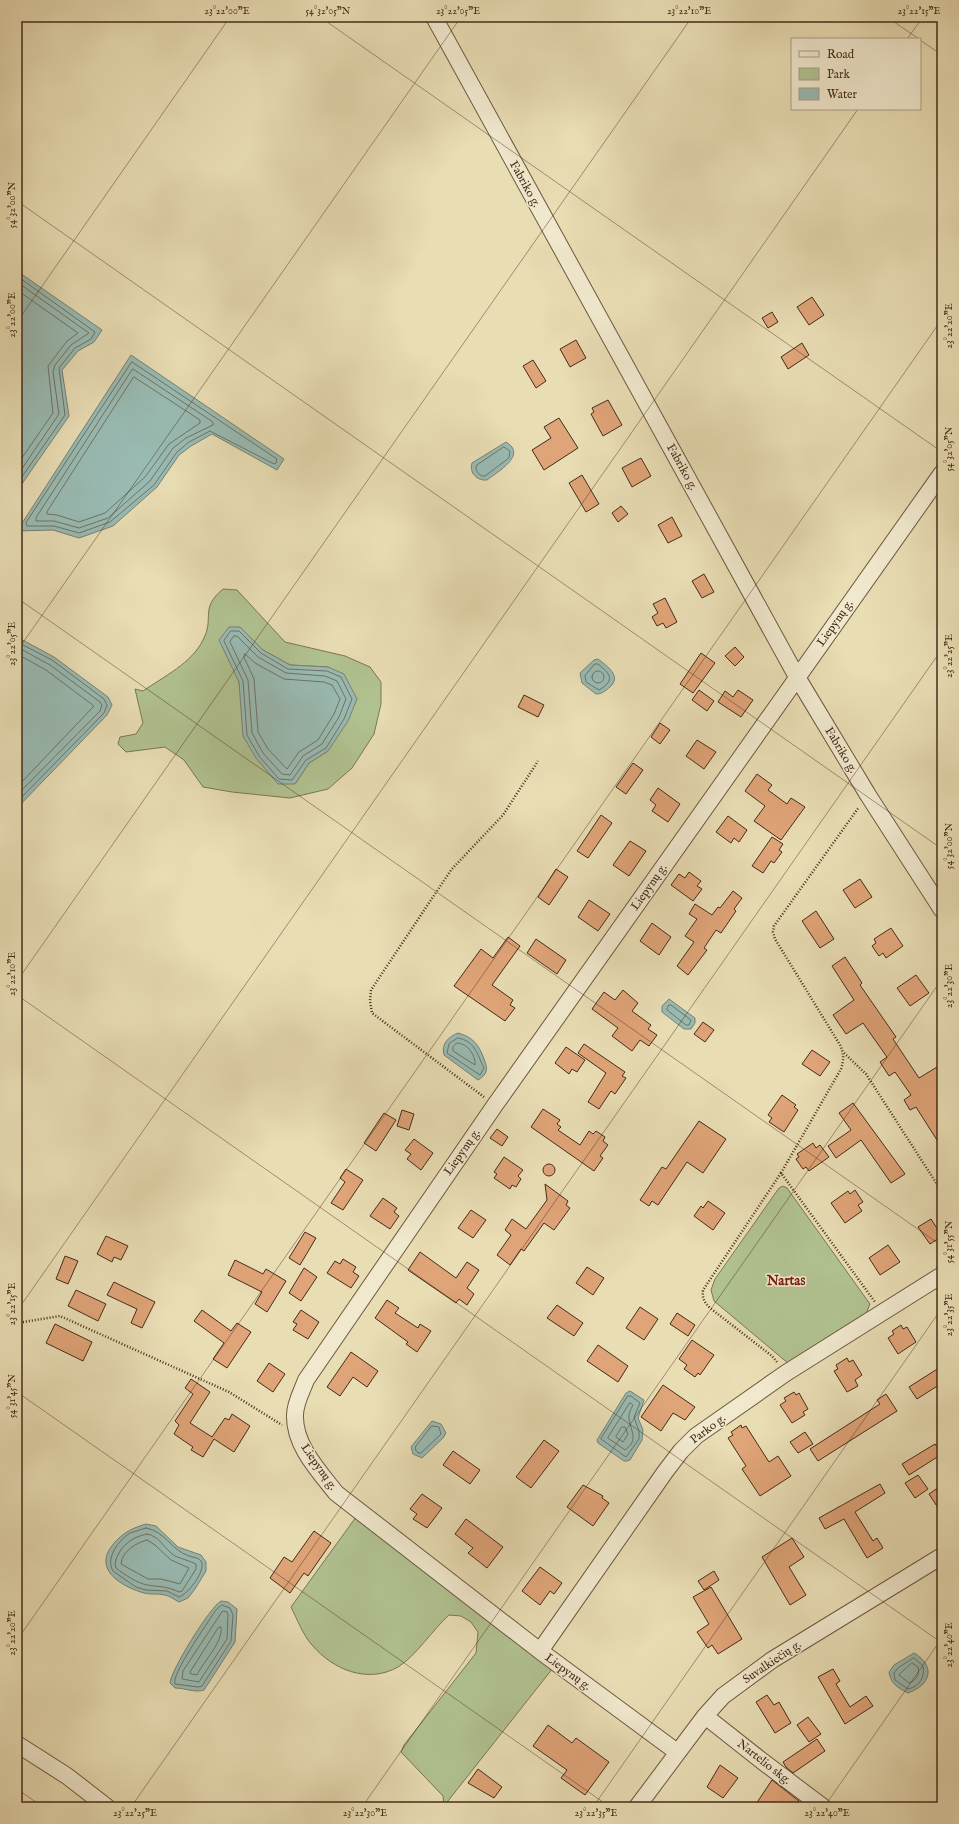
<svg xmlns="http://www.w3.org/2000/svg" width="959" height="1824" font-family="'IM FELL English',serif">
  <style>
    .green { fill: #b1c291; stroke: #7b7654; fill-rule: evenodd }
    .water { fill: #99bbb3; stroke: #778175 }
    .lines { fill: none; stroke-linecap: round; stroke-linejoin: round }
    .shore { stroke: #6f7366; stroke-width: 1 }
    .building { fill: #dfa478; stroke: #452b18 }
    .street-casing { stroke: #6e583f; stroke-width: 18 }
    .path { stroke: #452b18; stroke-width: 2.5; stroke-dasharray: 1 2; stroke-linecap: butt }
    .street { stroke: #f1e9ce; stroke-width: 16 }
    .ticks { fill: none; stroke: #452b18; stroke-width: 1; stroke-opacity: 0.45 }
    .labels { text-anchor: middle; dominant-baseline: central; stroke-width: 3; stroke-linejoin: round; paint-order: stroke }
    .street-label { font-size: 12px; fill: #452b18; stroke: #f1e9ce }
    .quarter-label { font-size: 14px; font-weight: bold; fill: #7a1f14; stroke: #f1e9ce }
    .neatline { fill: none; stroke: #452b18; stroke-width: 1.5 }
    .ticks-label { font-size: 10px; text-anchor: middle; fill: #452b18 }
  </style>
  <rect width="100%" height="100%" fill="#e9ddb4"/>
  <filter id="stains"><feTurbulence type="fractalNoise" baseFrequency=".005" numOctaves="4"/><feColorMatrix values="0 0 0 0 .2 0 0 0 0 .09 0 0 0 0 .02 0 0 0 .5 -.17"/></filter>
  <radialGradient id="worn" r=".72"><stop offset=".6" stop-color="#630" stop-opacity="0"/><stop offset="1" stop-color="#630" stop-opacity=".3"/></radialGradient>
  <path class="green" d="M223,589L237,590L285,642L345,656L370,667L381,682V704L374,734L352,768L328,789L290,798L232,792L203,787L184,760L165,747L126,752L118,744L120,737L136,734L143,723L135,689L143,691C163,677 192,663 203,640C215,618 199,609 223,589ZM240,627L263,650L290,665L328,667V751L309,763L295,784L242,700L239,682Z
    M783,1186L787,1188L870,1304L865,1316L789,1364L714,1301L711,1290L715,1279L779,1188Z
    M356,1517L553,1668L444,1806L443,1796L401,1752L404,1745L476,1653L478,1632L471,1622L461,1616L449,1615C433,1629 416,1656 398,1667C368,1684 333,1670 312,1645C303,1635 297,1619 291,1607Z"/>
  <path class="water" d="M17,271L102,330L94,342L78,351L62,370L69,416L17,491Z
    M131,355L284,459L277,470L212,434L191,446L179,455L157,487L113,526L79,538L53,530L17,531Z
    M506,442C528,455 497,472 487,480C477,481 469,473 472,463Z
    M229,627H240L263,650L290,665L328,667L344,674L357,699L348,721L328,751L309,763L295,784H278L256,758L243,736L239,682L219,640Z
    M17,637L54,657L108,697L112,705L107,715L17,808Z
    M598,659C607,666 622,676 610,687C605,691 602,694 596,694L582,683L580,673L594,660Z
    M669,999L695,1018V1023L691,1029H684L662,1012V1006Z
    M458,1033C473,1037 479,1045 484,1059C488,1069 488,1074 478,1080L444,1055C441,1044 448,1037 458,1033Z
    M630,1391L644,1400L638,1418L643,1430L642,1440L630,1460L627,1461H624L598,1443L597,1440L626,1393Z
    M432,1421L441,1424L446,1433L443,1438L422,1458L413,1454L411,1447Z
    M146,1524L156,1526L178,1547L201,1555L206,1562V1571L195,1589L188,1598L179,1602C175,1600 170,1596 165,1595C158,1593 151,1595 144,1593C126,1588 96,1573 109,1550C119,1535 129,1529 146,1524Z
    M221,1601L228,1602L237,1609L235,1642L204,1690C195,1693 185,1688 175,1688L170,1683C171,1670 210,1607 221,1601Z
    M914,1653C936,1666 931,1685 908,1693C898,1688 891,1684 889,1672L894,1665Z"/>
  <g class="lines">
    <path class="shore" d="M17,276L95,332L91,339L75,348L59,368L65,415L17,484
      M17,282L89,333L71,345L55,365L53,372L59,414L17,476
      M17,290L78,333L67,341L48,366L53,413L17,465
      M132,362L277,459L276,463L274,464L210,431L189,442L177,452L154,485L110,522L79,533L54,526H27L26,523Z
      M133,369L213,422V425L186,438L173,448L150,481L108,518L79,528L54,521H36V518Z
      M134,377L200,420V423L169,444L145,477L105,513L79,522L57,515L47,514V512Z
      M504,447L510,451L509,458L485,476C480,477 475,471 476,466Z
      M231,631H239L261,653L288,669L327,671L341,677L352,699L344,719L326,748L306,760L292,780L279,779L259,756L247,735L243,681L224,641Z
      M234,636H237L258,657L286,673L325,676L337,681L346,699L339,717L322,744L303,756L290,775L282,774L263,753L252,733L248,680L230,642Z
      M17,642L52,660L104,699L107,705L104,713L17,802
      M17,647L50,665L100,702L102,705L100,711L17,795
      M17,654L46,670L94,706L17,787
      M245,654L255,663L284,679L324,682L332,685L340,699L334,714L318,740L299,752L287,769L268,749L258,732L254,679L244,657Z
      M595,664H598C610,674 616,680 599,690L586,682L585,676Z
      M592 677a6 6 0 1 1 12 0a6 6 0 1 1-12 0Z
      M669,1005H671L691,1020L689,1025H686L667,1010Z
      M458,1038C475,1041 477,1054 484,1068L480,1075L447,1053L449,1044Z
      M457,1043C468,1043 476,1056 475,1065L453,1051V1047Z
      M628,1396H631L640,1403L634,1417L639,1431V1439L626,1457L601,1439Z
      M630,1403L633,1405C631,1409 628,1414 629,1419C631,1432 639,1440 625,1450L608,1438Z
      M432,1426L439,1427L441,1434L421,1453H418L415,1449L416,1446Z
      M622,1427H625L628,1434L623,1442L616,1437Z
      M146,1528C165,1531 171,1550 189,1556C194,1558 200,1557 202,1563C204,1573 188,1594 179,1597L167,1591L146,1590L136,1587L113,1571C105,1558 119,1540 130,1533C135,1531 141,1530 146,1528Z
      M147,1534C160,1536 164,1549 175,1556C182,1559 190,1561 196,1564V1569L182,1591L179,1592C167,1586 159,1587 147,1585C137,1583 125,1575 116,1568L115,1563C119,1547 131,1537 147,1534Z
      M147,1540L155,1545L171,1560L189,1568L180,1584L161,1579H148L121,1564C122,1551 136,1543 147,1540Z
      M222,1605L230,1608L233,1615L231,1641L202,1686L198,1687L175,1684C171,1674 208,1623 215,1611Z
      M223,1611L227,1612L228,1615L227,1639L199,1682L182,1679L183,1671Z
      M221,1627C224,1641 203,1662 197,1675L191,1674L190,1672L218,1628Z
      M914,1658L923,1666C925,1677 920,1686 908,1689L895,1680L894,1673L898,1668Z
      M912,1663L918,1667C920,1676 916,1680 909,1683L899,1675Z"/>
  </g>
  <path class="building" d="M812,297L824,315L809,325L797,307Z
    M772,312L778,322L768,328L762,318Z
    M576,340L586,358L570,367L560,349Z
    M802,343L809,355L788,369L781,357Z
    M533,360L546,381L536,388L523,366Z
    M608,400L622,425L603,436L591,414L594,412L592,408Z
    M559,418L578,448L544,470L532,450L551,438L544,427Z
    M641,458L651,476L632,487L622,468Z
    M582,475L599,504L586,512L569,483Z
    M621,506L628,514L618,522L612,513Z
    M672,517L682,536L668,543L658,525Z
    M704,574L714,592L702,598L692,581Z
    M665,598L677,622L666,628L663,623L657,626L652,617L658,613L653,604Z
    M735,647L744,657L735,666L725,656Z
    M701,653L715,663L693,693L680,684Z
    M699,690L714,701L707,711L692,700Z
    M738,690L753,700L741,717L718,702L725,691L733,697Z
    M524,695L544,705L538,717L518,707Z
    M660,723L670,730L660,744L651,737Z
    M697,740L716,752L704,769L686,756Z
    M633,763L643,770L626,794L616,787Z
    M757,774L772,785L768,790L787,804L791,798L805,807L781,840L754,821L765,806L745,791Z
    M658,788L680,804L668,822L652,811L656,805L650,800Z
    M601,815L612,823L588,858L577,851Z
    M728,816L747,830L739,842L734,838L731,843L716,832Z
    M772,837L783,844L779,850L782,852L774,863L771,861L763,873L752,866Z
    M630,841L646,851L629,876L613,865Z
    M556,869L568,877L549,905L538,897Z
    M689,872L701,881L697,886L702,889L693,901L671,885L679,874L685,878Z
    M860,879L872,897L855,908L843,890Z
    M733,891L742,898L734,909L736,911L721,933L716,930L704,948L707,950L688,975L677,966L694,942L685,936L697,919L689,914L695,904L712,915L718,907L720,908Z
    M589,900L610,914L598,931L578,917Z
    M816,911L834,939L820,948L802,921Z
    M652,923L671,937L659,955L640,941Z
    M891,928L903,946L886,958L883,953L879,956L872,946L876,943L874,939Z
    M508,937L520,946L492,985L513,1000L510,1005L515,1008L505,1021L454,986L481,949L493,958Z
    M536,939L566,960L557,974L527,953Z
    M845,957L862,983L860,985L896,1037L893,1039L919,1078L942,1064V1148L916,1107L910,1110L904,1100L911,1095L895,1072L889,1076L880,1062L887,1057L863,1023L846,1034L833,1015L854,1000L832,966Z
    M916,975L929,993L910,1006L897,988Z
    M623,990L638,1003L632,1011L651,1025L648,1029L657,1035L649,1046L640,1040L632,1051L612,1036L618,1028L592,1009L604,992L615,1000Z
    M703,1022L714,1030L705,1042L694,1034Z
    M584,1044L625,1072L622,1076L626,1078L615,1094L611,1091L599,1109L588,1102L606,1073L578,1053Z
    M566,1047L585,1060L577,1072L572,1069L569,1074L555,1063Z
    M812,1050L830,1062L820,1076L802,1064Z
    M782,1095L796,1105L794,1107L798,1110L784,1132L769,1122L772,1118L768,1115Z
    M853,1103L905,1174L891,1183L861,1140L836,1158L828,1146L851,1130L839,1113Z
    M543,1109L560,1120L557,1124L561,1127L558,1130L580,1145L589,1131L593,1134L596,1131L605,1137L603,1141L608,1145L600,1156L603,1158L594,1171L531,1127Z
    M402,1110L414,1114L409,1130L397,1126Z
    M384,1113L396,1120L376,1151L364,1143Z
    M699,1121L726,1139L703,1173L687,1162L658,1205L652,1201L649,1206L640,1200L662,1167L666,1169Z
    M497,1129L508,1137L502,1146L490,1138Z
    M414,1139L433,1153L421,1170L407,1159L411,1154L405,1150Z
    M813,1143L816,1148L820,1145L829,1157L809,1171L806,1167L803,1169L796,1159L799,1157L797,1154Z
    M504,1157L523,1170L518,1176L521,1179L516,1187L512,1185L510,1189L494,1178L497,1174L494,1172Z
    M543 1170a6 6 0 1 1 12 0a6 6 0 1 1-12 0Z
    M346,1169L363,1180L343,1210L331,1203L345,1182L340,1178Z
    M545,1184L568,1201L566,1205L570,1208L554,1230L544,1223L524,1251L521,1249L510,1265L497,1255L511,1235L505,1230L512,1219L526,1229L547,1200Z
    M855,1190L863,1202L858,1205L862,1211L845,1223L831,1203L848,1191L850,1194Z
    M383,1198L397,1208L394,1212L399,1216L390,1229L370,1216Z
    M708,1201L725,1213L713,1230L694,1216L701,1206L703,1208Z
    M471,1210L486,1220L473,1238L458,1228Z
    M931,1219L942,1236L930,1244L918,1227Z
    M305,1232L316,1238L300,1265L289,1258Z
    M106,1236L128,1246L121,1260L114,1257L112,1262L97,1254Z
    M888,1245L900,1262L880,1275L869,1258Z
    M420,1252L456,1278L467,1262L479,1270L467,1288L474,1294L467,1305L459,1299L456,1303L408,1270Z
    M65,1256L78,1261L68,1284L56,1279Z
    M343,1259L356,1267L353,1272L359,1276L351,1288L327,1273L335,1261L340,1264Z
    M235,1260L263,1274L266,1269L286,1281L267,1312L255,1304L262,1292L228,1275Z
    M587,1267L604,1278L593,1295L576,1283Z
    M304,1268L317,1277L301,1301L289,1293Z
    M114,1282L155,1302L142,1328L131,1323L137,1309L107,1295Z
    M76,1290L106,1304L98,1321L68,1306Z
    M387,1300L399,1308L395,1313L418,1328L420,1324L431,1331L417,1352L406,1344L408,1342L375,1318Z
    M557,1305L583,1323L574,1336L547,1318Z
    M640,1307L658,1319L644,1340L626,1328Z
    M202,1310L231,1331L237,1323L251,1332L227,1368L213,1359L224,1343L194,1321Z
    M301,1310L319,1322L308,1339L293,1330L297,1324L293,1322Z
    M677,1313L695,1325L688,1336L670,1324Z
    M55,1324L92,1342L83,1361L46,1343Z
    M901,1325L903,1329L907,1327L916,1342L898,1354L888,1338L894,1334L892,1331Z
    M692,1340L714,1355L700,1375L698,1373L695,1377L684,1369L687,1365L679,1359Z
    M598,1345L628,1366L618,1382L587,1361Z
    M351,1352L378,1371L367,1387L353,1377L340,1396L327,1387Z
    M847,1358L849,1362L853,1360L862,1375L855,1380L858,1386L847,1392L834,1371L838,1369L836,1365Z
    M269,1363L285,1374L273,1392L257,1381Z
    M942,1366V1383L917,1399L909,1387Z
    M191,1379L210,1392L190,1423L212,1437L225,1418L229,1420L232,1414L250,1426L234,1452L214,1439L203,1457L191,1450L193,1447L174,1434L179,1425L175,1421L193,1394L185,1388Z
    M663,1385L695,1407L685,1420L673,1413L661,1431L641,1417Z
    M794,1392L796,1395L799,1393L808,1409L803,1412L805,1415L792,1423L780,1405L786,1401L784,1398Z
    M886,1394L897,1411L818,1461L810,1449L880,1404L877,1400Z
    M741,1425L742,1428L746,1426L769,1462L778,1456L791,1476L760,1496L742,1469L746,1466L728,1438L733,1435L731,1432Z
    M805,1432L813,1444L798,1453L790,1442Z
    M544,1440L559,1451L531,1488L516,1477Z
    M935,1444L942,1454L909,1475L902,1464Z
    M453,1451L480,1470L470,1484L443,1465Z
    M918,1475L928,1489L915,1498L905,1483Z
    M880,1484L885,1493L855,1512L873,1541L877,1538L883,1548L867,1558L844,1519L825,1529L819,1518Z
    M583,1485L603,1496L602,1498L609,1503L593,1526L567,1507Z
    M942,1485V1514L929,1494Z
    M422,1494L442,1508L427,1528L413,1519L417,1514L410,1509Z
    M466,1519L503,1547L487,1568L468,1553L473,1548L455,1534Z
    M314,1531L331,1543L308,1576L304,1573L290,1593L270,1578L284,1557L292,1562Z
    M792,1538L804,1557L789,1567L806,1595L790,1605L762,1557Z
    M540,1567L562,1583L554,1594L550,1591L540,1605L522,1591Z
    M714,1571L719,1580L704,1590L698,1581Z
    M711,1587L742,1639L718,1654L712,1645L708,1648L697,1632L709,1624L693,1597Z
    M833,1669L840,1681L836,1684L850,1707L866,1696L873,1706L845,1724L818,1677Z
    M767,1695L774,1705L779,1702L791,1723L775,1733L756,1702Z
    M808,1717L821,1734L809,1742L797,1725Z
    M548,1725L572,1743L576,1738L609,1762L585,1795L561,1778L567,1770L533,1746Z
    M817,1739L825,1751L793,1773L786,1767L783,1762Z
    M720,1765L738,1778L723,1798L707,1787Z
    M478,1769L502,1787L494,1798L468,1783Z
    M772,1780L799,1801L795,1807H754Z"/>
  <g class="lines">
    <defs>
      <path id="street" d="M434,17L797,677L868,795L942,910
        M540,1651L665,1472L681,1451L696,1436L786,1373L942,1275
        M705,1716L762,1761L823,1807
        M17,1744L67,1776L107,1807
        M677,1752L540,1651L336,1493C318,1470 294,1445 295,1415C295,1403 302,1391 306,1380L495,1105L942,473
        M637,1807L705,1716L723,1696L772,1660L942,1556"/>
    </defs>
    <use href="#street" class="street-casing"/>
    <path class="path" d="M844,1053L866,1074L942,1192
      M484,1097L372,1013L370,1001L371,990L451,870L503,815L538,761
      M781,1173L841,1069C844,1060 844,1053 840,1045L775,939L773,932L774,926L859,807
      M17,1323L60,1316L229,1392L282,1425
      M777,1362L772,1356L710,1308C704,1302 702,1298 703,1290L781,1173L875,1302"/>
    <use href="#street" class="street"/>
  </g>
  <path class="ticks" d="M320,17L942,452M887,17L919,39M907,39L923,17M920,40L942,55M17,201L942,849M17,322L230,17M17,598L942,1246M17,651L461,17M17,981L692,17M17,995L942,1643M17,1311L858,109M17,1392L610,1807M17,1640L942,319M17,1789L43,1807M131,1807L942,649M362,1807L942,979M593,1807L942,1308M824,1807L942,1638"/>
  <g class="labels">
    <g class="street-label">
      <text transform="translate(525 184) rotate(61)">Fabriko g.</text>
      <text transform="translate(682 467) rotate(61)">Fabriko g.</text>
      <text transform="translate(835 623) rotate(-55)">Liepynų g.</text>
      <text transform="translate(841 750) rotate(59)">Fabriko g.</text>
      <text transform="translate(649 887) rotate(-55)">Liepynų g.</text>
      <text transform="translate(462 1152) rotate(-55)">Liepynų g.</text>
      <text transform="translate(708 1429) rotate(-37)">Parko g.</text>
      <text transform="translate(319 1467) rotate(55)">Liepynų g.</text>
      <text transform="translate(772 1662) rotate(-34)">Suvalkiečių g.</text>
      <text transform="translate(568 1672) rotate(36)">Liepynų g.</text>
      <text transform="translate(764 1762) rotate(38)">Nartelio skg.</text>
    </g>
    <g class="quarter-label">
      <text x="786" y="1281">Nartas</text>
    </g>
  </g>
  <rect width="959" height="1824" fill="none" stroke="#e9ddb4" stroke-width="44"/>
  <rect x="791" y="38" width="130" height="72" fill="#f1e9ce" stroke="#ac9d85"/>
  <rect x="799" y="51" width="20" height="6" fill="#f1e9ce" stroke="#ac9d85"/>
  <text x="827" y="58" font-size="12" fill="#452b18">Road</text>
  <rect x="799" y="68" width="20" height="12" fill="#b1c291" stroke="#ac9d85"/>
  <text x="827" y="78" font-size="12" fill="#452b18">Park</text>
  <rect x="799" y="88" width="20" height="12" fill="#99bbb3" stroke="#ac9d85"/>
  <text x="827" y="98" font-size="12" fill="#452b18">Water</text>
  <rect x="22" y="22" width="915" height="1780" class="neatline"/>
  <g class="ticks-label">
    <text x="227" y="14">23°22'00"E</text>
    <text x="328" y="14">54°32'05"N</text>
    <text x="458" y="14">23°22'05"E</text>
    <text x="689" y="14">23°22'10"E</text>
    <text x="919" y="14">23°22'15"E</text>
    <text transform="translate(11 205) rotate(-90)" y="4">54°32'00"N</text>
    <text transform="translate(11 315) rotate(-90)" y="4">23°22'00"E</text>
    <text transform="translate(948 326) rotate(-90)" y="4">23°22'20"E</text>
    <text transform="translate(948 449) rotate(-90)" y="4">54°32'05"N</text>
    <text transform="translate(11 644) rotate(-90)" y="4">23°22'05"E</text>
    <text transform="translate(948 656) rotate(-90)" y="4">23°22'25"E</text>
    <text transform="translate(948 846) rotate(-90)" y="4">54°32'00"N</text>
    <text transform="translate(11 974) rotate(-90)" y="4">23°22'10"E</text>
    <text transform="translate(948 986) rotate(-90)" y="4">23°22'30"E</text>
    <text transform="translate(948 1242) rotate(-90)" y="4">54°31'55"N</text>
    <text transform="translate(11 1304) rotate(-90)" y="4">23°22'15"E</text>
    <text transform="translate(948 1315) rotate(-90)" y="4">23°22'35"E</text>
    <text transform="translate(11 1396) rotate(-90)" y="4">54°31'45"N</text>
    <text transform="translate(11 1633) rotate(-90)" y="4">23°22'20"E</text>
    <text transform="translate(948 1645) rotate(-90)" y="4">23°22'40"E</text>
    <text x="135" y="1816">23°22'25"E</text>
    <text x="365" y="1816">23°22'30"E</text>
    <text x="596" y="1816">23°22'35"E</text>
    <text x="827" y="1816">23°22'40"E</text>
  </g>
  <rect width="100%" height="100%" filter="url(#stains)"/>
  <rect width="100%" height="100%" fill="url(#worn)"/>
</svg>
